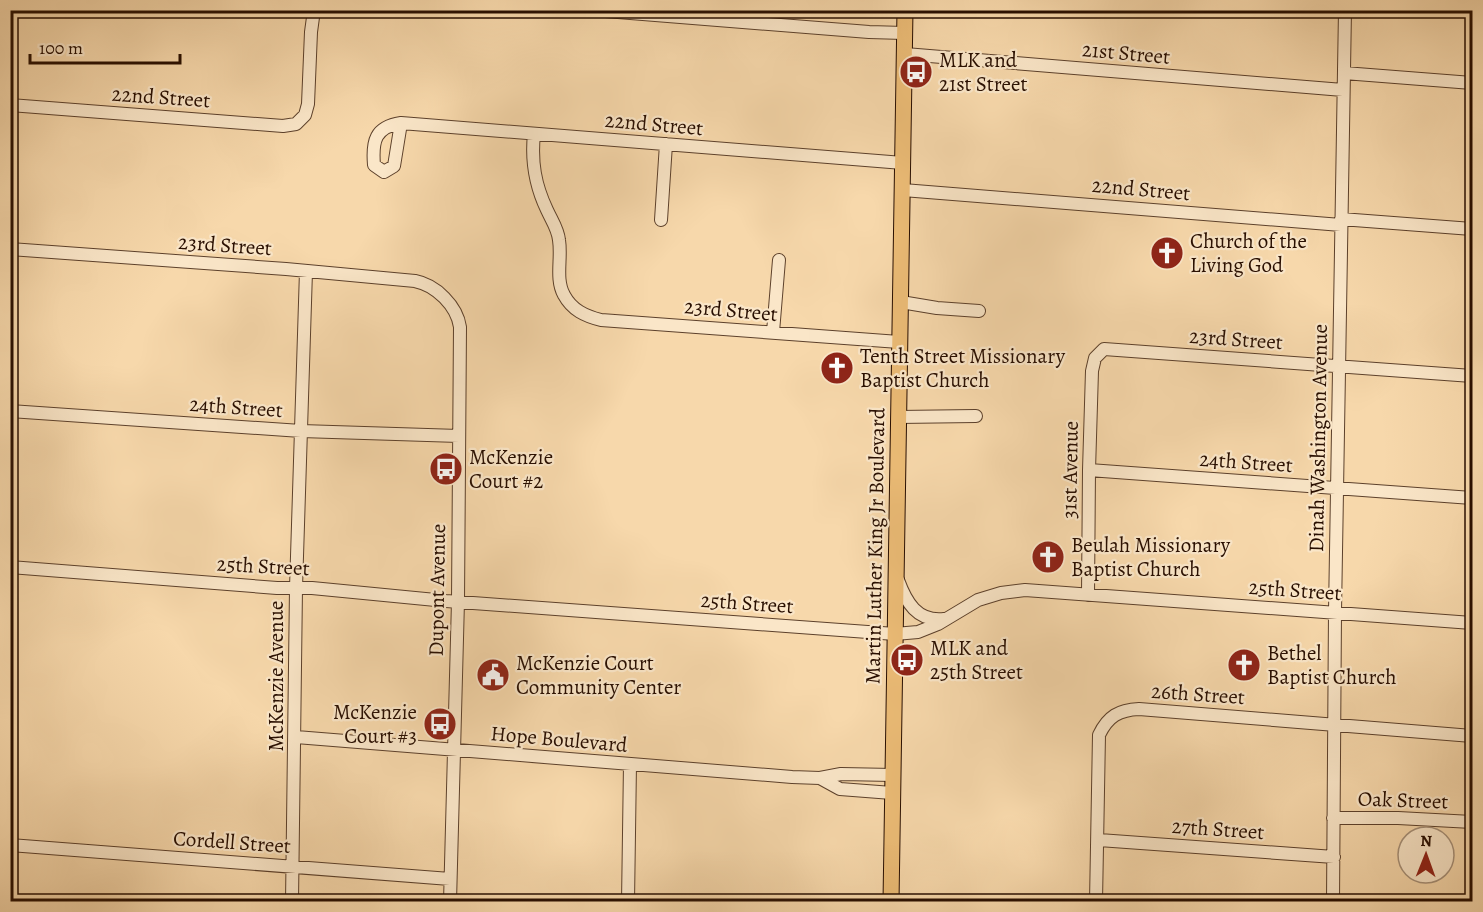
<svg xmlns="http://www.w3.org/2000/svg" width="1483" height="912" font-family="Alegreya,serif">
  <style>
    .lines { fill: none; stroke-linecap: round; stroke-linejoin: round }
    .minor-casing { stroke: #5c402b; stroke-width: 14 }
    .major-casing { stroke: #280e00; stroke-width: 17 }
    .minor { stroke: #fae6c8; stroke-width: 12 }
    .major { stroke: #ecbc76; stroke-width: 15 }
    .labels { text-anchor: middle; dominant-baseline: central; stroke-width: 4.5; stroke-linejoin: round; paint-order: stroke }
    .street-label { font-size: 21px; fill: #280e00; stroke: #fae6c8 }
    .poi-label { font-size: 21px; fill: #280e00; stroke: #fae6c8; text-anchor: start }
  </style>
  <rect width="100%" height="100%" fill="#f7d8ab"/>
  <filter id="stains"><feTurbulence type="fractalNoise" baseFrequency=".00333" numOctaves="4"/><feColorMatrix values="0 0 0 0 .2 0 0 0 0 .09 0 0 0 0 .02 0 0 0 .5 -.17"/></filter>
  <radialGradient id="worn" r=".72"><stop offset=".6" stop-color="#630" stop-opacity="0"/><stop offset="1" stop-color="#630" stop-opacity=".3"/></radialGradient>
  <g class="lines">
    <defs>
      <path id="minor" d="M593,10L869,32L904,33
        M905,54L1343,90
        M1344,73L1472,83
        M10,105L283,126L296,124L305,115L308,104L311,32L314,10
        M401,123L903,163
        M401,123L394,166L384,172L374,165C372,141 375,127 401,123Z
        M534,134C531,162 535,185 547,210C552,221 558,229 559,240C562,258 555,279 564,295C572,310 585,316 601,320L899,342
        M903,190L1341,225
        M1341,219L1472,229
        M661,220L666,144
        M10,249L286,269L415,281C436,285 457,306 460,327L458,601L450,902
        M901,302L937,308L979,311
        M773,332L779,260
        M10,411L301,431L459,436
        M898,417L976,416
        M1089,470L1472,498
        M10,567L277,588H312L446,601L895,634L918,632L938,624L978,600L1001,593L1025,590L1472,623
        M898,580C906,602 917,622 944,619
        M1088,595L1089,470L1092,371L1095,358L1104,349L1472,376
        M296,737L792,777L820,778L841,774L893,775
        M820,778L840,789L892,793
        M1333,818H1398L1472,822
        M1099,840L1334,857
        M10,845L450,879
        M292,902L296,588L306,271
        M628,902L630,764
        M1096,902L1099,735C1108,716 1119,710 1139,709L1472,736
        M1333,902L1335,612L1345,10"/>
      <path id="major" d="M891,902L905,10"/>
    </defs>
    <use href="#minor" class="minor-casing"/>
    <use href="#major" class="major-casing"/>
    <use href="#minor" class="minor"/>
    <use href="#major" class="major"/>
  </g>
  <defs>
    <symbol id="bus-disc" viewBox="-11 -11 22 22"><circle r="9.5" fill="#8f2418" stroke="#fae6c8"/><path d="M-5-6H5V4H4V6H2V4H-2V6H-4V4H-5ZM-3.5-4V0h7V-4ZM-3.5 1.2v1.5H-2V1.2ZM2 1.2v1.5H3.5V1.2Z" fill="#fff"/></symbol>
    <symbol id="church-disc" viewBox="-11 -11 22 22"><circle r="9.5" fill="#8f2418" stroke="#fae6c8"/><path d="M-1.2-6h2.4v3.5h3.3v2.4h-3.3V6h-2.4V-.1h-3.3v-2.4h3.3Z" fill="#fff"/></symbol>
    <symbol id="civic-disc" viewBox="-11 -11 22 22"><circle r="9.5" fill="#8f2418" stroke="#fae6c8"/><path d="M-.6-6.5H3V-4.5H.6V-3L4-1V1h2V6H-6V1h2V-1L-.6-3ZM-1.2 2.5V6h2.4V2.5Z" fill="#fff"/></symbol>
  </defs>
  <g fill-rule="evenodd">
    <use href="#bus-disc" x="897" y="53" width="38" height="38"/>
    <use href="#church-disc" x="1148" y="234" width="38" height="38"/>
    <use href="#church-disc" x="818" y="349" width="38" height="38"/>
    <use href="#bus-disc" x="427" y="450" width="38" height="38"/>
    <use href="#church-disc" x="1029" y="538" width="38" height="38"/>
    <use href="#bus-disc" x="888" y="641" width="38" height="38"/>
    <use href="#church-disc" x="1225" y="646" width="38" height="38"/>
    <use href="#civic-disc" x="474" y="656" width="38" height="38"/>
    <use href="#bus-disc" x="421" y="705" width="38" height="38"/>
  </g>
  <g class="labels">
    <g class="street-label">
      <text transform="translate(1126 53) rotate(5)">21st Street</text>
      <text transform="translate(161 97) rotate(4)">22nd Street</text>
      <text transform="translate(654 124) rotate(5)">22nd Street</text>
      <text transform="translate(1141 189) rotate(5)">22nd Street</text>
      <text transform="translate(225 245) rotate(4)">23rd Street</text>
      <text transform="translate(731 310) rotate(5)">23rd Street</text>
      <text transform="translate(1236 339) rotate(4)">23rd Street</text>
      <text transform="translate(236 407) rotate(4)">24th Street</text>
      <text transform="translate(1318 438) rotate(-89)">Dinah Washington Avenue</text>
      <text transform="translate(1246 462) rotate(4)">24th Street</text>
      <text transform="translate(1070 470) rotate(-89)">31st Avenue</text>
      <text transform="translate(875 546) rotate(-89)">Martin Luther King Jr Boulevard</text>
      <text transform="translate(263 566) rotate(3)">25th Street</text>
      <text transform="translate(437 590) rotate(-89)">Dupont Avenue</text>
      <text transform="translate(1295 590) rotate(4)">25th Street</text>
      <text transform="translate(747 603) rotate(4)">25th Street</text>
      <text transform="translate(276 676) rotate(-90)">McKenzie Avenue</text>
      <text transform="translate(1198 694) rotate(4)">26th Street</text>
      <text transform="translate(559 739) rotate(5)">Hope Boulevard</text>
      <text transform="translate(1403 800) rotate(2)">Oak Street</text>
      <text transform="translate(1218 829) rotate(4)">27th Street</text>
      <text transform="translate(232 842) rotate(4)">Cordell Street</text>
    </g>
    <g class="poi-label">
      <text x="939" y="60">MLK and<tspan x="939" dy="24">21st Street</tspan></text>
      <text x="1190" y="241">Church of the<tspan x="1190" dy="24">Living God</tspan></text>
      <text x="860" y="356">Tenth Street Missionary<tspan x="860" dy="24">Baptist Church</tspan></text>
      <text x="469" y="457">McKenzie<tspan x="469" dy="24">Court #2</tspan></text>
      <text x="1071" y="545">Beulah Missionary<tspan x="1071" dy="24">Baptist Church</tspan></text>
      <text x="930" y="648">MLK and<tspan x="930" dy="24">25th Street</tspan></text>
      <text x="1267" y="653">Bethel<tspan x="1267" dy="24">Baptist Church</tspan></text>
      <text x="516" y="663">McKenzie Court<tspan x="516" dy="24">Community Center</tspan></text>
      <text x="417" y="712" text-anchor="end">McKenzie<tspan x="417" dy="24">Court #3</tspan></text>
    </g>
  </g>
  <rect width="1483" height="912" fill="none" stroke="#f7d8ab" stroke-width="36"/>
  <rect x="12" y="12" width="1459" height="888" fill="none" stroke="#280e00" stroke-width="3"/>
  <rect x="18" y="18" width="1447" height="876" fill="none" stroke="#280e00" stroke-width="1.5"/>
  <g transform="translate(1426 855) rotate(1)"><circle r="28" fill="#fae6c8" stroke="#a69078" stroke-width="1.5"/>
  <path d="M0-4.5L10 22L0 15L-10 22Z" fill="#8f2418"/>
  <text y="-9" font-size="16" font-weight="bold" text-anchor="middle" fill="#280e00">N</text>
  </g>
  <path d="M30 54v9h150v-9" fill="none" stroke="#280e00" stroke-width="3"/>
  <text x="39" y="54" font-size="18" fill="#280e00" stroke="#fae6c8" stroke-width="4.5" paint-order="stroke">100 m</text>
  <rect width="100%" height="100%" filter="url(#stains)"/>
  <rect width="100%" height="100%" fill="url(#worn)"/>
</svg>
